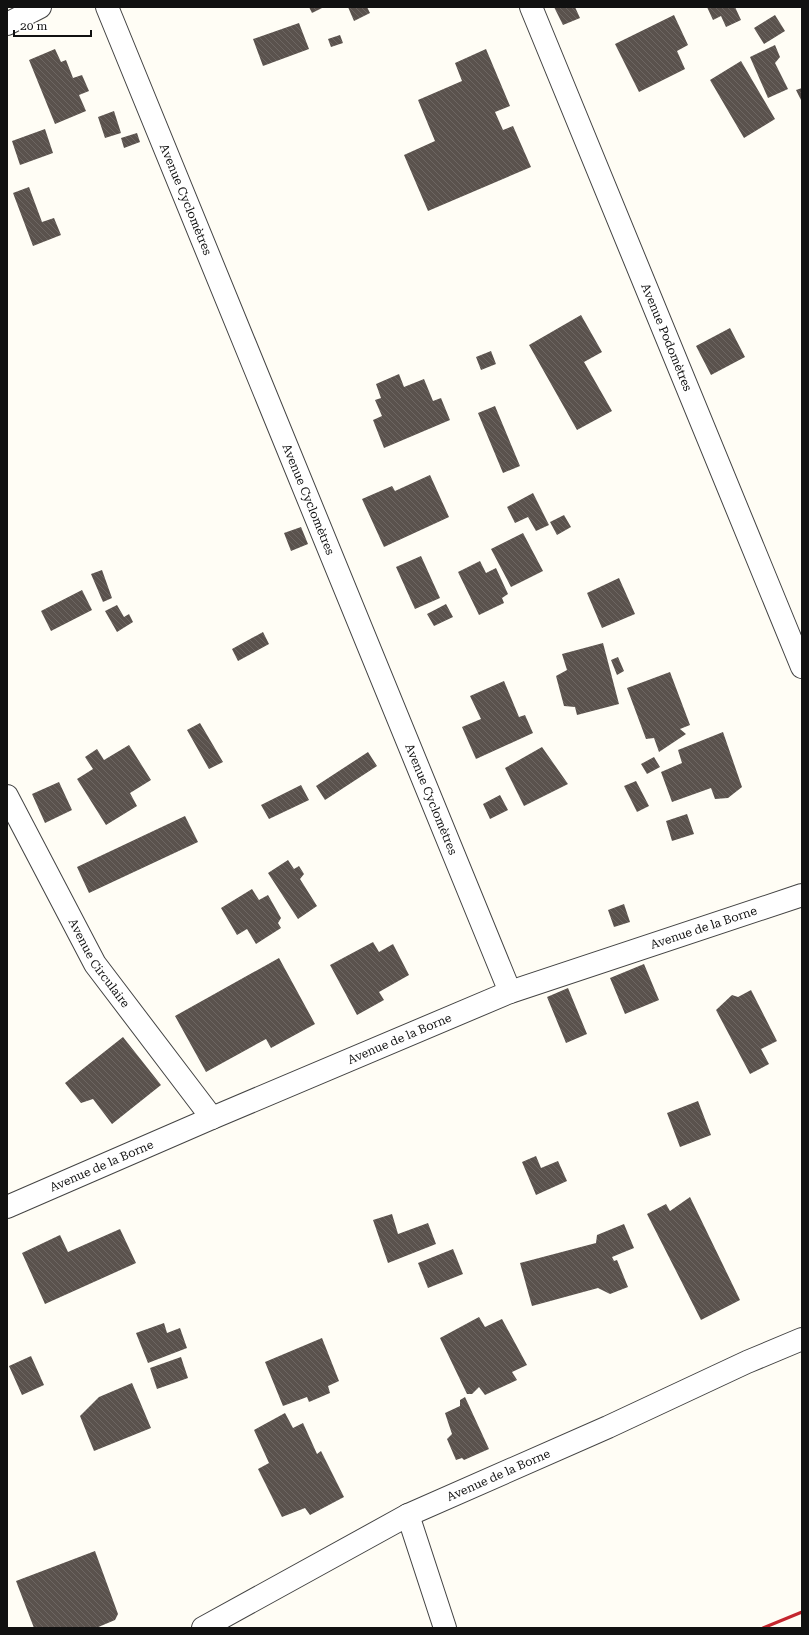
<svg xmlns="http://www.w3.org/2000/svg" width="809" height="1635" font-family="'Roboto Serif',serif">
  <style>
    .building { fill: url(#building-back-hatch) }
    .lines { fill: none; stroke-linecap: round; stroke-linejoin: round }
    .minor-casing { stroke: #444; stroke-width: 24 }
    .minor { stroke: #fff; stroke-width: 22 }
    .rail { stroke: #c4262e; stroke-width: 3 }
    .labels { text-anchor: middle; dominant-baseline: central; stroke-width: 4; stroke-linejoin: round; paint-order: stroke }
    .street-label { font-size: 12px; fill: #111; stroke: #fff }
  </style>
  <defs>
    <pattern id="building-back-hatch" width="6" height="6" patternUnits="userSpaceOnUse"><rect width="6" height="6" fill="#5a524d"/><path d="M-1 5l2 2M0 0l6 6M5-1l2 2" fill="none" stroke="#6d6662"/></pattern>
  </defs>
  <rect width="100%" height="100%" fill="#fffdf5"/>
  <path class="building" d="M309,7H322V8L312,13Z
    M348,7H367L370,13L354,21Z
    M554,7H575L580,18L563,25Z
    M707,7H735L741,20L726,27L721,16L713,20Z
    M674,15L688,45L677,51L685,69L639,92L615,44Z
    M775,15L785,31L764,44L754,28Z
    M299,23L309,49L263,66L253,39Z
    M340,35L343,43L331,47L328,39Z
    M775,45L780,57L775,63L788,89L768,98L750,57Z
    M55,49L61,62L66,60L73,78L82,75L89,91L79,95L86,111L55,124L29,60Z
    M486,49L510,106L495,112L503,130L513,126L531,167L428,211L404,155L435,141L418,100L462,81L455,63Z
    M741,61L775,119L744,138L710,80Z
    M802,88V102L796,90Z
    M114,111L121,133L105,138L98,117Z
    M45,129L53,153L20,165L12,141Z
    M137,133L140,142L124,148L121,138Z
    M29,187L42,222L54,218L61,235L33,246L13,193Z
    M581,315L602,352L584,362L612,411L577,430L529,345Z
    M730,328L745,357L711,375L696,346Z
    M491,351L496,364L481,370L476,357Z
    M399,374L404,387L424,379L433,401L441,398L450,420L384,448L373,420L382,416L375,400L381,398L376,384Z
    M495,406L520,466L503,473L478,413Z
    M430,475L449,517L384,547L362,499L392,486L395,491Z
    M533,493L549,525L536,531L528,517L515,523L507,507Z
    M564,515L571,527L557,535L550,522Z
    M301,527L308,544L291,551L284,533Z
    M523,533L543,571L511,587L491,549Z
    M421,556L440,598L415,609L396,567Z
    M480,561L486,573L496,568L508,594L502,598L504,603L479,615L458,572Z
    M102,570L112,598L103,602L91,574Z
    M619,578L635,614L602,628L587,593Z
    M82,590L92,610L51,631L41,611Z
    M446,604L453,617L434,626L427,614Z
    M117,605L124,617L129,614L133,622L117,632L105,611Z
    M263,632L269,644L238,661L232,649Z
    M603,643L619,704L577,715L575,707L564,706L556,676L567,670L562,654Z
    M618,657L624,671L617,675L611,660Z
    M670,672L690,725L680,729L686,734L659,752L654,738L646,739L627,688Z
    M504,681L519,717L525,715L533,733L476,759L462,727L481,719L470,696Z
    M200,723L223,762L209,769L187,730Z
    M723,732L742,787L728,798L715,799L711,788L672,802L661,772L682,763L678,750Z
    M129,745L151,780L130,793L137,806L106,825L77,779L93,769L85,757L97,749L104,760Z
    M542,747L568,784L524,806L505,768Z
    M368,752L377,766L325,800L316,786Z
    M654,757L660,767L647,774L641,764Z
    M636,781L649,806L637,812L624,786Z
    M59,782L72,810L45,823L32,794Z
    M301,785L309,800L269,819L261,805Z
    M500,795L508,810L490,819L483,804Z
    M687,814L694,834L672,841L666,821Z
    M185,816L198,842L89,893L77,867Z
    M288,860L294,869L299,866L304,874L300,879L317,906L298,919L268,873Z
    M252,889L259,900L268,895L281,918L278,923L281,928L256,944L247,929L237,935L221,908Z
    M624,904L630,922L614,927L608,910Z
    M373,942L379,952L393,944L409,975L379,992L384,1000L357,1015L330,965Z
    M279,958L315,1024L271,1048L266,1039L206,1072L175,1016Z
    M644,964L659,1000L625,1014L610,978Z
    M568,988L587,1034L566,1043L547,997Z
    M751,990L777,1041L761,1049L769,1064L750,1074L716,1010L732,995L738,997Z
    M123,1037L161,1085L112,1124L93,1099L81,1103L65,1083Z
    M698,1101L711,1135L680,1147L667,1113Z
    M536,1156L541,1168L558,1161L567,1181L536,1195L522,1162Z
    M690,1197L740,1300L701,1320L647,1214L666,1204L670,1211Z
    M392,1214L398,1234L428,1223L436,1244L388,1263L373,1220Z
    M624,1224L634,1248L612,1257L614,1261L617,1260L628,1287L610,1294L598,1288L532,1306L520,1263L596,1243L597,1235Z
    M120,1229L136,1263L45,1304L22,1253L60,1235L68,1252Z
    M453,1249L463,1274L428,1288L418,1263Z
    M479,1317L485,1327L502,1319L527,1365L512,1372L517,1380L485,1395L479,1387L472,1394H467L440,1338Z
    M164,1323L167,1333L180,1328L187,1348L148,1363L136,1333Z
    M322,1338L339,1381L328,1386L330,1393L309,1402L307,1397L283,1406L265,1362Z
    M31,1356L44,1385L22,1395L9,1366Z
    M181,1357L188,1378L157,1389L150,1368Z
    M132,1383L151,1428L94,1451L80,1416L99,1397Z
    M465,1397L489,1449L464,1460L462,1458L456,1460L447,1439L452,1434L445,1413L460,1406V1400Z
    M285,1413L293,1428L303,1423L317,1454L321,1451L344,1497L310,1515L305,1508L282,1517L258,1469L269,1463L254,1430Z
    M95,1551L118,1614L115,1620L96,1628H34L16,1581Z"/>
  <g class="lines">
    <defs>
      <g id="minor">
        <path id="s1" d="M107,7L510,992"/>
        <path id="s2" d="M531,7L802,667"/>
        <path d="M7,24L40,7"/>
        <path id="s3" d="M7,796L95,964L212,1118"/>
        <path id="s4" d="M7,1207L212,1118L510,992L802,895"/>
        <path d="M408,1515L445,1628"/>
        <path id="s5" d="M203,1628L408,1515L608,1427L747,1362L802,1339"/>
      </g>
    </defs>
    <use href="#minor" class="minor-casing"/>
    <use href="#minor" class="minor"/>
    <path class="rail" d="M763,1628L802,1612"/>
  </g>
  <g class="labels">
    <g class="street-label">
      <text stroke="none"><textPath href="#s1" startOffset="208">Avenue Cyclomètres</textPath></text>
      <text stroke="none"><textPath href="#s2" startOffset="357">Avenue Podomètres</textPath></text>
      <text stroke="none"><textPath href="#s1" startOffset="532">Avenue Cyclomètres</textPath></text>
      <text stroke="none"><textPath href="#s1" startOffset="856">Avenue Cyclomètres</textPath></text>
      <text stroke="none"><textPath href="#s4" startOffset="751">Avenue de la Borne</textPath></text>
      <text stroke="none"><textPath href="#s3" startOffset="191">Avenue Circulaire</textPath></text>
      <text stroke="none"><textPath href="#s4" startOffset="427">Avenue de la Borne</textPath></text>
      <text stroke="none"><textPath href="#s4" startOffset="103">Avenue de la Borne</textPath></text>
      <text stroke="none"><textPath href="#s5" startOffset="333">Avenue de la Borne</textPath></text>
    </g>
  </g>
  <rect width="809" height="1635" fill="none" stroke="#111111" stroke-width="16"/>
  <path d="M14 30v6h77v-6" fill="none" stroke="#111111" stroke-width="2"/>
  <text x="20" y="30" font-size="12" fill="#111111" stroke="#ffffff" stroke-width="3" paint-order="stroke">20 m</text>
</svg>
